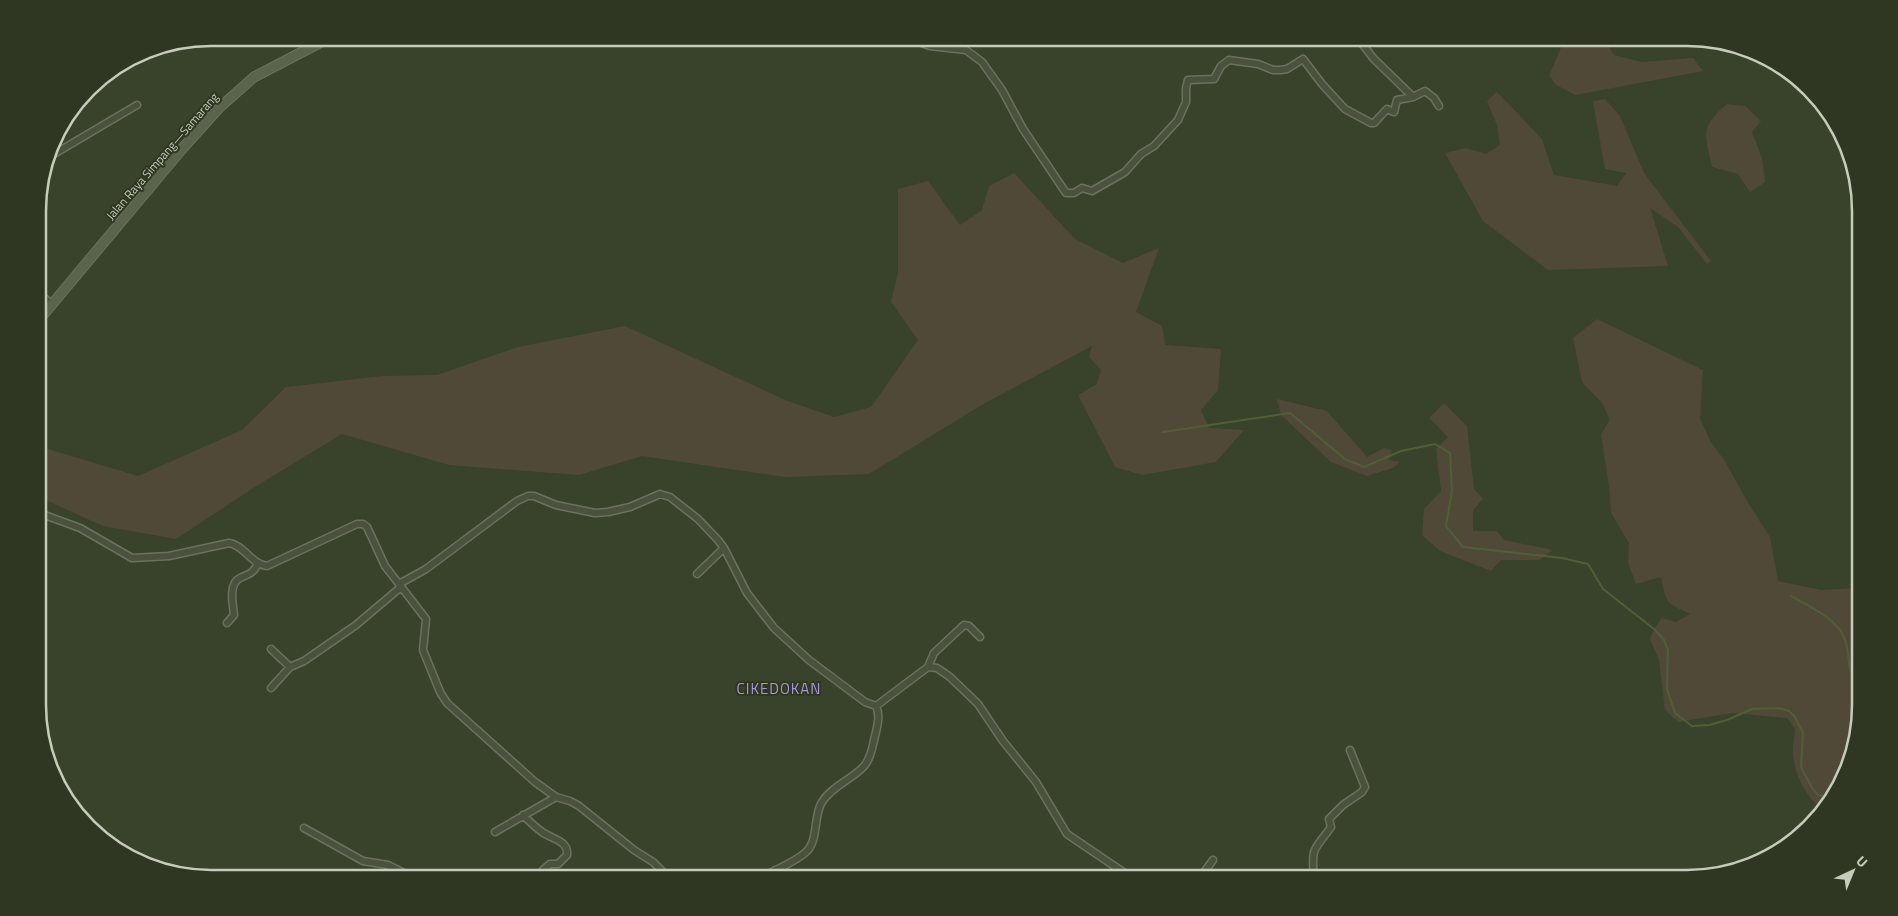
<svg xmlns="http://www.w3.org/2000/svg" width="1898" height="916" font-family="'Titillium Web',sans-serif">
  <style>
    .green { fill: #514938 }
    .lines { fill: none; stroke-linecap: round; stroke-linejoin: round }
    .stream { stroke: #505f38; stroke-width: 2 }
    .minor-casing { stroke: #6a725f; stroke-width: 9 }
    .secondary-casing { stroke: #6a725f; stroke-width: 11 }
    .minor { stroke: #4a523e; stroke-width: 6 }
    .secondary { stroke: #5a644c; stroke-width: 9 }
    .labels { text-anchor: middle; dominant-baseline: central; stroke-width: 4; stroke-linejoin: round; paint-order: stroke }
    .street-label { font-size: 12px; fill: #c5ccbb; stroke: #2f3722 }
    .quarter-label { font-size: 15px; letter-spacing: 1px; fill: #a696db; stroke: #2f3722 }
    .rim { fill: none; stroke: #c5ccbb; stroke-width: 2.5 }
  </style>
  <rect width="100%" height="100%" fill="#39422a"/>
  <path class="green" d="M1565,38H1603L1614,55L1642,62L1693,58L1703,71L1576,95L1556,85L1549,76Z
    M1497,92L1542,139L1554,175L1617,186L1626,173L1605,169L1593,101L1605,99L1620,116L1644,173L1711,261L1707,264L1678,227L1650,208L1668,266L1548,270L1483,221L1445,153L1466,148L1486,154L1500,145L1497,125L1487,101Z
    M1727,104L1745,106L1761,121L1752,132L1762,158L1765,182L1750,192L1738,174L1712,167C1705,134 1699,128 1727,104Z
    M1014,173L1075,239L1123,263L1159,248L1136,312L1162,326L1165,345L1221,349L1218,390L1201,410L1209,428L1244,430L1216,462L1142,475L1115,467L1078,395L1097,384L1101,370L1089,357L1092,346L985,403L869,474L785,477L642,456L579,475L449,465L342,434L258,485L176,539L103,526L39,497L38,446L138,476L242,430L286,387L383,376L437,375L518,347L625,326L785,400L834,417L871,407L918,340L891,302L898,273V189L928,181L960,225L982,210L989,186Z
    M1597,319L1703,370L1700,418L1710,441L1725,461L1748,503L1770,537L1778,581L1821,590L1858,588L1860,607V705L1847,772L1825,811C1806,799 1792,771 1793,749C1793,742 1795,736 1795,729L1787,718L1732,713L1678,722L1665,710L1659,660L1650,639L1654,629L1662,618L1676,622L1690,614C1665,602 1667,605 1661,577L1636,584L1628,563L1629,543L1611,513L1609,485L1601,434L1610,420L1602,403L1582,382L1573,338Z
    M1277,399L1327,411L1367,457L1384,448L1392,450L1389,460L1400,462L1393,468L1367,476L1331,462L1281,415Z
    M1444,403L1467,426L1474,489L1483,499L1473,510V531H1497L1504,540L1553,550L1539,560H1501L1491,571L1440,551L1422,535L1424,509L1441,491L1436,449L1448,437L1429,418Z"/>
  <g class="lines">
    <path class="stream" d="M1163,432L1290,413L1345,459L1364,467L1401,451L1435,444L1450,453L1452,491L1446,526L1463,547L1562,558L1588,564L1603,589L1654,629L1664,640L1668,650L1667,689L1675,713L1692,726L1709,725L1727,720L1752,709L1779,708L1789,711L1795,717L1803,733L1801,767L1812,788L1818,795L1832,798
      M1791,596C1809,606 1839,620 1845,640C1852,661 1844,667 1860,687"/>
    <defs>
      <path id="minor" d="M907,38L930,46L966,50L982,62L1002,90L1023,129L1066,193H1074L1082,188L1092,191L1125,172L1141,154L1154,146L1178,120L1186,102V88L1188,80L1214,79L1221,66L1229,60L1258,64L1273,70H1281L1287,69L1303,59L1322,84L1345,109L1371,123H1374L1387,109L1394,112L1397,100L1413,97
        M1358,38L1373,58L1413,97L1425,91L1434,98L1439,106
        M1362,44L1370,38
        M49,157L137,105
        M38,292L51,304
        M39,513L80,528L132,558L169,556L229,543C244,545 251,564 267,566L357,524H363L367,527L385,566L399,584L426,569L517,501L528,496H534L556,505L595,513L608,512L630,507L660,494L670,497L698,519L718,540L724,548L747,593L774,628L809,660L865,702L876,706L928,667L937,668L950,677L978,704L1003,741L1036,782L1067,834L1132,878
        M697,574L724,548
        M399,584L426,619L423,650L440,692L447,703L535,782L556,797L570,801L579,806L634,850L653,862L669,878
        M227,623L234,615C233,605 228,584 240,578C249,574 254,573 258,563
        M271,649L290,667L304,661L356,625L401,587
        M928,667L934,653L964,625L969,626L980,637
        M271,688L290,667
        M523,815C529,821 535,827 542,832C552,839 569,841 567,855L558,864H550L543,870L546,878
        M304,828L363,861L388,865L414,878
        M495,832L556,797
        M775,870L780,878
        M760,878C774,870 794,863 806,852C819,840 813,816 822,802C832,786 856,777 865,765C872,756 873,743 876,732C878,723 880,715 876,706
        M1200,878L1213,860
        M1314,878C1311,846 1314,851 1331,827L1329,819L1343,805L1362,792L1365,787L1350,750"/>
      <path id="secondary" d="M38,321L182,149L219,108L254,77L329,38"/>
    </defs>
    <use href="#minor" class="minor-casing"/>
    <use href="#secondary" class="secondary-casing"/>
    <use href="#minor" class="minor"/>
    <use href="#secondary" class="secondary"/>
  </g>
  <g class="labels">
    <g class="street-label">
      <text transform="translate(162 156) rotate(-49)">Jalan Raya Simpang—Samarang</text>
    </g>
    <g class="quarter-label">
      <text x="779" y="688">CIKEDOKAN</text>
    </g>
  </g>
  <path d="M0 0H1898V916H0ZM211 46H1687A165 165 0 0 1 1852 211V705A165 165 0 0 1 1687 870H211A165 165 0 0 1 46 705V211A165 165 0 0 1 211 46Z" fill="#2f3722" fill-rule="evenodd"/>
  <path class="rim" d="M211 46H1687A165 165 0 0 1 1852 211V705A165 165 0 0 1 1687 870H211A165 165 0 0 1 46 705V211A165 165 0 0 1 211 46Z"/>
  <g transform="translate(1853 871) rotate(44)" stroke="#2f3722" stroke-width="4" paint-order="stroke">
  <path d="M0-4L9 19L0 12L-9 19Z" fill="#c5ccbb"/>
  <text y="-8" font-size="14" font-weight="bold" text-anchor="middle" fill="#c5ccbb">U</text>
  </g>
</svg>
